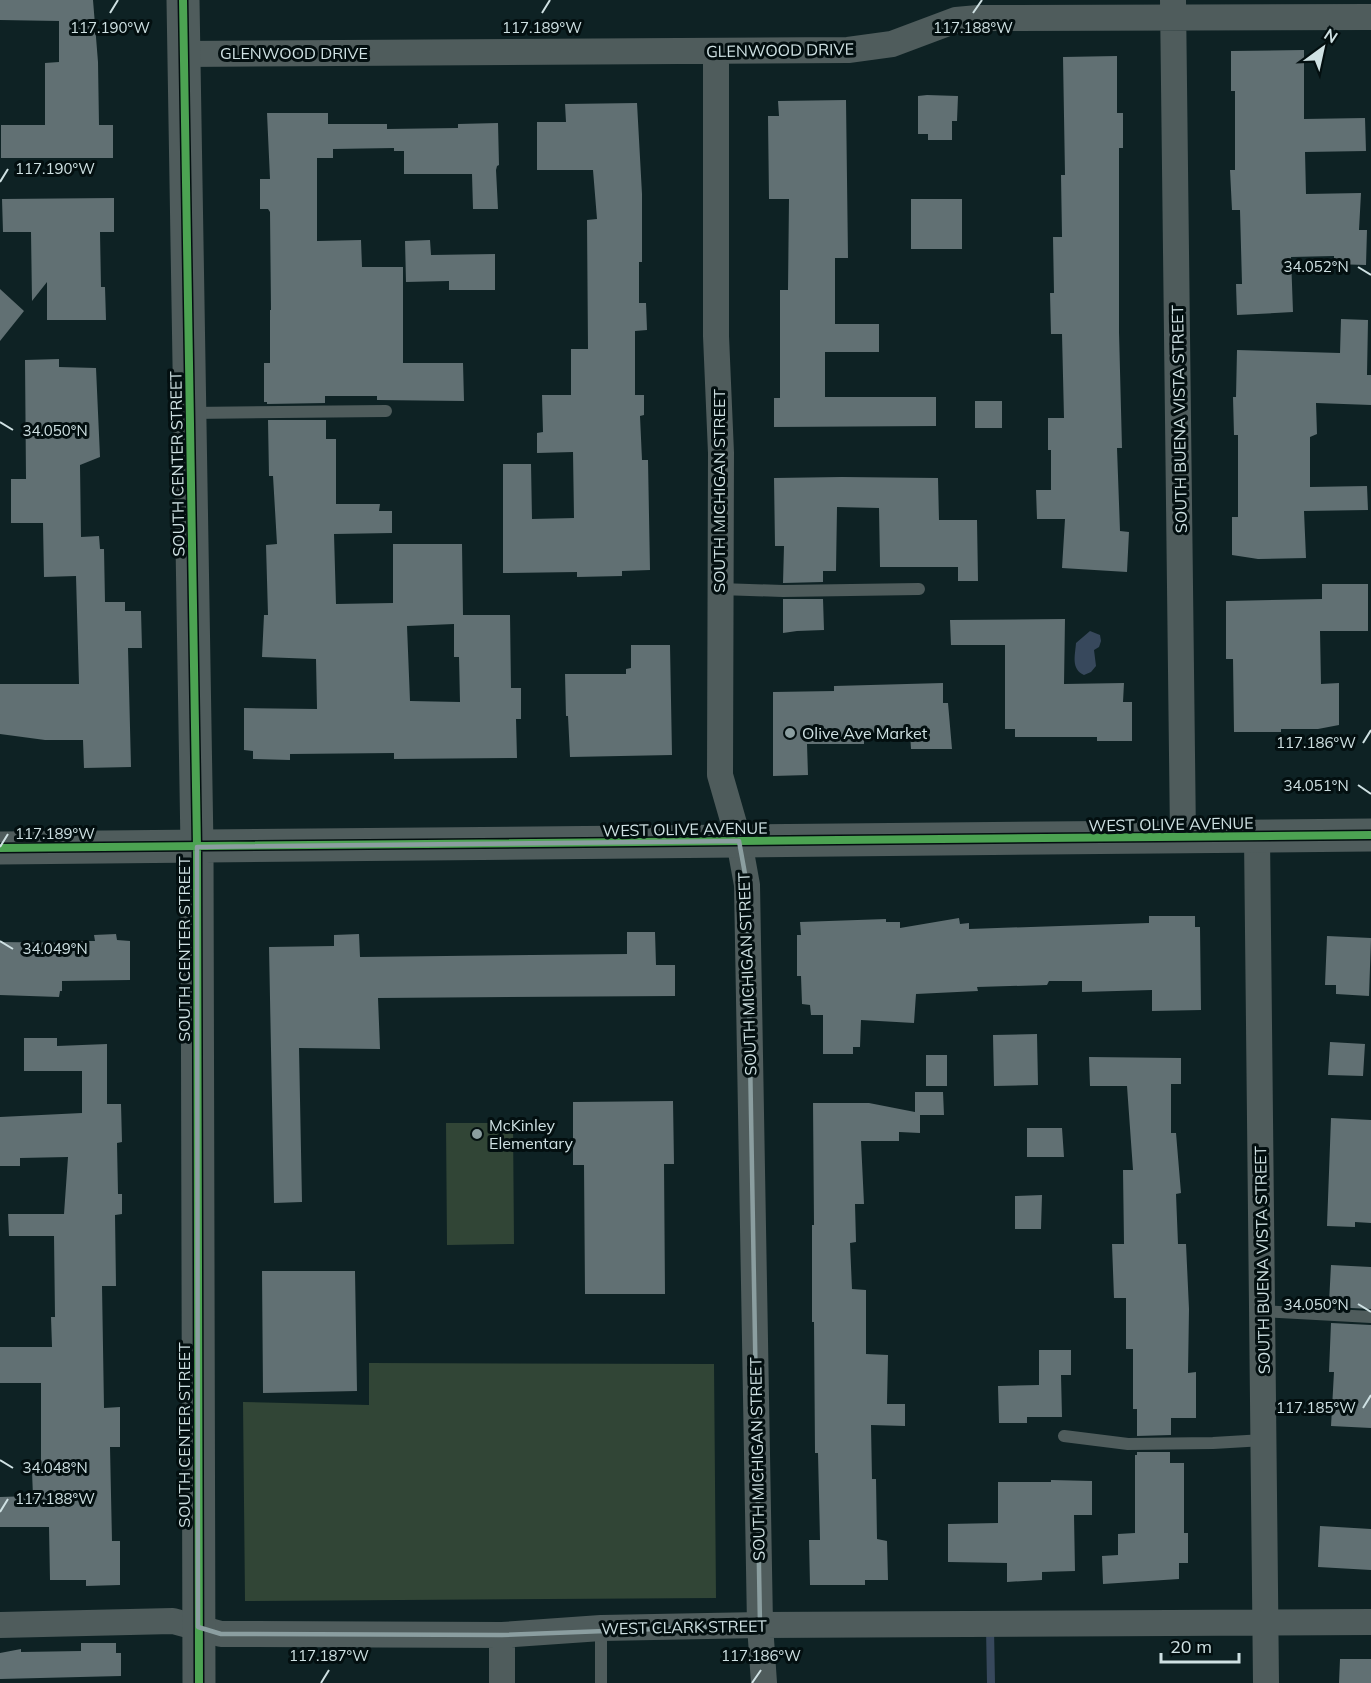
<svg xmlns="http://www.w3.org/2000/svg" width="1371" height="1683" font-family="Mulish,sans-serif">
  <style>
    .green { fill: #314536 }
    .water { fill: #37485c }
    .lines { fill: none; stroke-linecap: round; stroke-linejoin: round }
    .stream { stroke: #37485c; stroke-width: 8 }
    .building { fill: #617073; fill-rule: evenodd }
    .lane { stroke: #4f5c5c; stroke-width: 12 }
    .street { stroke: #4f5c5c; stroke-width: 26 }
    .secondary { stroke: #4f5c5c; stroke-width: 33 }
    .cycleway-casing { stroke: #030f10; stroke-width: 11 }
    .cycleway { stroke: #4ca352; stroke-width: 8 }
    .marked { fill: none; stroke: #8b9ea0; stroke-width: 4.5; stroke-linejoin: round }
    .ticks { fill: none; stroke: #cfe1e3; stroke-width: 2 }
    .poi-dot { fill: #8b9ea0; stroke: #030f10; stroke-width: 2 }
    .labels { text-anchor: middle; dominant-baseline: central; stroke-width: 6; stroke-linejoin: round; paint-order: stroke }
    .street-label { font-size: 16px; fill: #cfe1e3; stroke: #030f10 }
    .poi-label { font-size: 16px; fill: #cfe1e3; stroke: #030f10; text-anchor: start }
    .ticks-label { font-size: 15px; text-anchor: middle; fill: #cfe1e3; stroke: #030f10; stroke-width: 6; stroke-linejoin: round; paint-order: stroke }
  </style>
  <rect width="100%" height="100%" fill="#0e2224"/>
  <path class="green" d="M446,1123H513L514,1244L447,1245Z
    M369,1363L714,1364L716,1598L245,1601L243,1402L369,1405Z"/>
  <path class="water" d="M1090,631L1100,635L1101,641L1099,647L1094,650L1096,666L1091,672L1084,675C1071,669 1075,656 1076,643Z"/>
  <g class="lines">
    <path class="stream" d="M990,1628L991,1683"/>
  </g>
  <path class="building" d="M0,0H93L98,62L99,125H113V158H1V125H45V63L59,62V21L0,20Z
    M1304,50V119L1365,118L1366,151L1305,152L1306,194L1361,193L1359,230H1367L1366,265L1334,264V256L1291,257L1293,312L1237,315L1236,284H1242L1240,210H1232L1230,170H1235V91H1231V51Z
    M1117,56V113H1123V148H1119V332L1122,448H1117L1120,531L1129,532L1127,572L1062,568L1065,519H1037L1036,490H1051V450H1048V418H1064L1062,334H1051L1050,293H1054L1053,237H1062L1061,175H1065L1063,57Z
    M927,95L958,96L957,121H952V140H928V134H918V96Z
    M846,100L848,258H835V324H879V352H825V397H936V426L774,427V398H780V290H788L789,199H769L768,116H779L778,101Z
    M637,103L642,194V262H639V303H646L647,330L635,331V395H644V415L640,416L642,460H648L650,570L622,571V576L577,577V572L503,573V464H531L532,519L574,518L573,452L537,453V433L543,432L542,395H571V349H588L587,220L597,219L593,170H537V122H566L565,104Z
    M267,113H328V124H387V129L458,128V124L498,123L499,165L497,166L496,170L498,209H473L472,174H404V151H394V148L333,149V158H317V241L361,240L362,267H403V363H463L464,401L377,400V396H325V403L267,404V402H264V363H270V310H271L270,212L268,209H260V179H270Z
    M114,198V232H100L101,287H105L106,320H47V282L32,301L31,232H3L2,199Z
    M911,199H962V249H911Z
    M430,240L431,255L495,254V290H449V281L406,282L405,241Z
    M0,289L24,311L0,341Z
    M1341,319L1368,320L1367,375H1371V405L1316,403L1317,434L1310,437V487L1367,486L1368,510L1304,511L1306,558L1258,559L1232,555V517H1238V435H1234L1233,397H1236L1237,350L1340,353Z
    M59,359V367L96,368L100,457L80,465L81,537L99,536L100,549H104L105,602H125V611H141L142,648H128L131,767L84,768L83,740H45L0,734V684H79L76,576L44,577L43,523H11V479H26L25,360Z
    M975,401H1002V428H975Z
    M268,420H326V439H336V504H380L379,511H392V533L334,534L336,604L393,603V544H462L463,615H510L511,688H521V719H516L517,758L394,759V753L290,754V760L253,759V751L244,750V708L317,709L316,659L262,657L264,615H268L266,545L277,544L273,476H269ZM454,624V657H459L460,702L410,701L407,626Z
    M842,477L938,478L939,520H977L978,581H958V567H880L879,508L837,507L836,571H823V582L783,583L784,546H775L774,478Z
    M1322,584H1368V631H1320L1321,684L1339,683V725L1318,729H1281V732H1234L1233,659H1226V601L1322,599Z
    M783,599H823L824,630L797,631L783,633Z
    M1065,619L1064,684L1124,683L1123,702H1132V741H1097V737H1015V729H1005V645H951L950,620Z
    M631,645H670L672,755L570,757L568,716H566L565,674H626V669L631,668Z
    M943,683V703H948L952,749H911L910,733H864V744H807L808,775L773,776V692L834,691V686Z
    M1149,916H1195V927H1200L1201,1010L1152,1011V990L1082,992V981H1049L1047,985L977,987L978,991L916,994L914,1023L861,1020L860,1047H853V1054H823V1015H811L810,1005L802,1004L801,976H797V935H801L800,922L886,919V922H900V928L959,918L960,924L969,923V929L1149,923Z
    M627,932H655L656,965H675V996L378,998L380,1049L299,1048L302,1202L274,1203L269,947L334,946V935L359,934L360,957L627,954Z
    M116,934L117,940L130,941V980L62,981V991H60L59,997L0,995V942L78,943V941H95L94,935Z
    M1327,936L1371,938L1369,996L1336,994V985H1325Z
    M1037,1034L1038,1085L994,1086L993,1035Z
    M24,1038H57V1046L107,1044V1104H121L122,1142L117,1143L118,1194H122V1214L115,1215L116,1286H102L104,1408L120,1407V1447H110L112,1541H120V1585L86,1586V1580H50L49,1527H0V1497L33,1496L32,1472L41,1471V1383H0V1347H52L51,1317H55L54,1236H9L8,1214H64L68,1157L20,1158V1166H0V1117L82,1113V1071H24Z
    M1330,1042L1365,1044L1363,1076L1328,1075Z
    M926,1055H947V1086H926Z
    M1089,1057L1181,1058V1084H1171V1133H1176L1181,1193L1176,1194L1178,1244H1186L1189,1309L1188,1373L1196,1372V1418H1171V1435L1137,1436V1409H1133V1349H1126V1298H1114L1112,1244H1124L1123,1170H1133L1127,1086H1090Z
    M915,1092H943L944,1115H920V1133L899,1132V1141H861L864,1204H855L856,1242L850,1243L852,1289L866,1290V1354L888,1355L887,1404H905V1426L871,1425L872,1479H876L877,1539L887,1541L888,1580H865V1585H810L809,1540H820L818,1453H815L814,1322H812V1225H814L813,1103H869L915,1112Z
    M673,1101L674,1164H664L665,1294H585L584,1165H573V1102Z
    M1331,1118L1371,1120V1223L1355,1222V1227L1327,1226Z
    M1027,1128H1062L1064,1157H1027Z
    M1042,1195L1041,1229H1015V1196Z
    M1331,1265L1371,1267V1309L1332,1307V1303H1329Z
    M262,1271H355L357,1391L263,1393Z
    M1331,1323L1371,1325V1428L1331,1426L1334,1372H1329Z
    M1039,1350H1071V1375H1061L1062,1417H1027V1423H999L998,1386L1039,1385Z
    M1137,1452H1170V1463H1184V1533H1188V1563H1179V1579L1103,1584L1102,1556L1118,1555V1534L1135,1533V1455H1137Z
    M1051,1480L1092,1481V1515H1074L1075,1571L1042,1572V1580L1007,1582V1563L948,1562V1524L998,1523V1482H1051Z
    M1320,1526L1371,1529V1570L1318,1567Z
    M81,1643H116V1653H121V1676L0,1679V1653L21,1649V1652L81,1651Z
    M1340,1659H1371V1683H1339Z"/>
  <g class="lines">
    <path class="lane" d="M191,413L386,411
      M720,589L783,591L919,589
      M1262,1311L1371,1317
      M1064,1436L1128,1444L1213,1443L1264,1440
      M601,1628V1683"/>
    <path class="street" d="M1173,0L1183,838
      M716,51V336L721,453L720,775L739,841L747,885L760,1625L764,1683
      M184,54L848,50L892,44L956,20L978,18L1371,17
      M1257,837L1266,1683
      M0,1625L173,1621L221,1634L502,1635L601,1628L760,1625L1371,1622
      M502,1635V1683"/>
    <path class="secondary" d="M183,0L197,847L199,1683
      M0,848L1371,835"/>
    <defs>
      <path id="cycleway" d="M183,0L197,847L199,1683
        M0,848L1371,835"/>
    </defs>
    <use href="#cycleway" class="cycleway-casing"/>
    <use href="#cycleway" class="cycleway"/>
  </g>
  <path class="marked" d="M739,841L747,885L760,1625L502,1635L221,1634L198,1627L197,847Z"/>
  <path class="ticks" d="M110,13L118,0M542,13L550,0M973,13L982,0M0,182L8,169M1358,267L1371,275M0,422L13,430M1363,743L1371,730M1358,785L1371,794M0,847L8,834M0,941L13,949M1358,1304L1371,1312M1363,1408L1371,1395M0,1460L13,1468M0,1512L8,1499M321,1683L329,1670M752,1683L761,1670"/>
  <g class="poi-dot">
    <circle cx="790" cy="733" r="6"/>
    <circle cx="477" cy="1134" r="6"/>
  </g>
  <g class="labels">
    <g class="street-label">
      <text transform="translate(780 50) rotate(-1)">GLENWOOD DRIVE</text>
      <text x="294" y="53">GLENWOOD DRIVE</text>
      <text transform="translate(1179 419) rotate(-91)">SOUTH BUENA VISTA STREET</text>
      <text transform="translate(177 464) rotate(-91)">SOUTH CENTER STREET</text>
      <text transform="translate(719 491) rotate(-90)">SOUTH MICHIGAN STREET</text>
      <text transform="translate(1171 824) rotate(-1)">WEST OLIVE AVENUE</text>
      <text transform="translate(685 829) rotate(-1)">WEST OLIVE AVENUE</text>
      <text transform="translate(184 949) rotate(-90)">SOUTH CENTER STREET</text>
      <text transform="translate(747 974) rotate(-92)">SOUTH MICHIGAN STREET</text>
      <text transform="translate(1262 1260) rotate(-91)">SOUTH BUENA VISTA STREET</text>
      <text transform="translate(184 1435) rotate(-90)">SOUTH CENTER STREET</text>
      <text transform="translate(757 1459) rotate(-91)">SOUTH MICHIGAN STREET</text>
      <text transform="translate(684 1627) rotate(-1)">WEST CLARK STREET</text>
    </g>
    <g class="poi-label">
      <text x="802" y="733">Olive Ave Market</text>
      <text x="489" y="1125">McKinley<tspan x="489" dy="18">Elementary</tspan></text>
    </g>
  </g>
  <g class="ticks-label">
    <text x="542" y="33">117.189°W</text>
    <text x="973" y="33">117.188°W</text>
    <text x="110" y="33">117.190°W</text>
    <text x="55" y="174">117.190°W</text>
    <text x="1316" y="272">34.052°N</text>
    <text x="55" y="436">34.050°N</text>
    <text x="1316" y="748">117.186°W</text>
    <text x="1316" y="791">34.051°N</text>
    <text x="55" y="839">117.189°W</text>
    <text x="55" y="954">34.049°N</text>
    <text x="1316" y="1310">34.050°N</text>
    <text x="1316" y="1413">117.185°W</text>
    <text x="55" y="1473">34.048°N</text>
    <text x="55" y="1504">117.188°W</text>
    <text x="329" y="1661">117.187°W</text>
    <text x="761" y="1661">117.186°W</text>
  </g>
  <g transform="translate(1323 48) rotate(33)" stroke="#030f10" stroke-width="4.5" paint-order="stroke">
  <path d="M0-4.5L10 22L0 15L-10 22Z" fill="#cfe1e3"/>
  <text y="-9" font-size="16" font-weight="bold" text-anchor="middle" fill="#cfe1e3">N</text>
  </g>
  <path d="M1161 1653v9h78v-9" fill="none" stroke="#cfe1e3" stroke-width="3"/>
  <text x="1170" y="1653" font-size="18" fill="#cfe1e3" stroke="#030f10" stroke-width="4.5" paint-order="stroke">20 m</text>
</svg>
